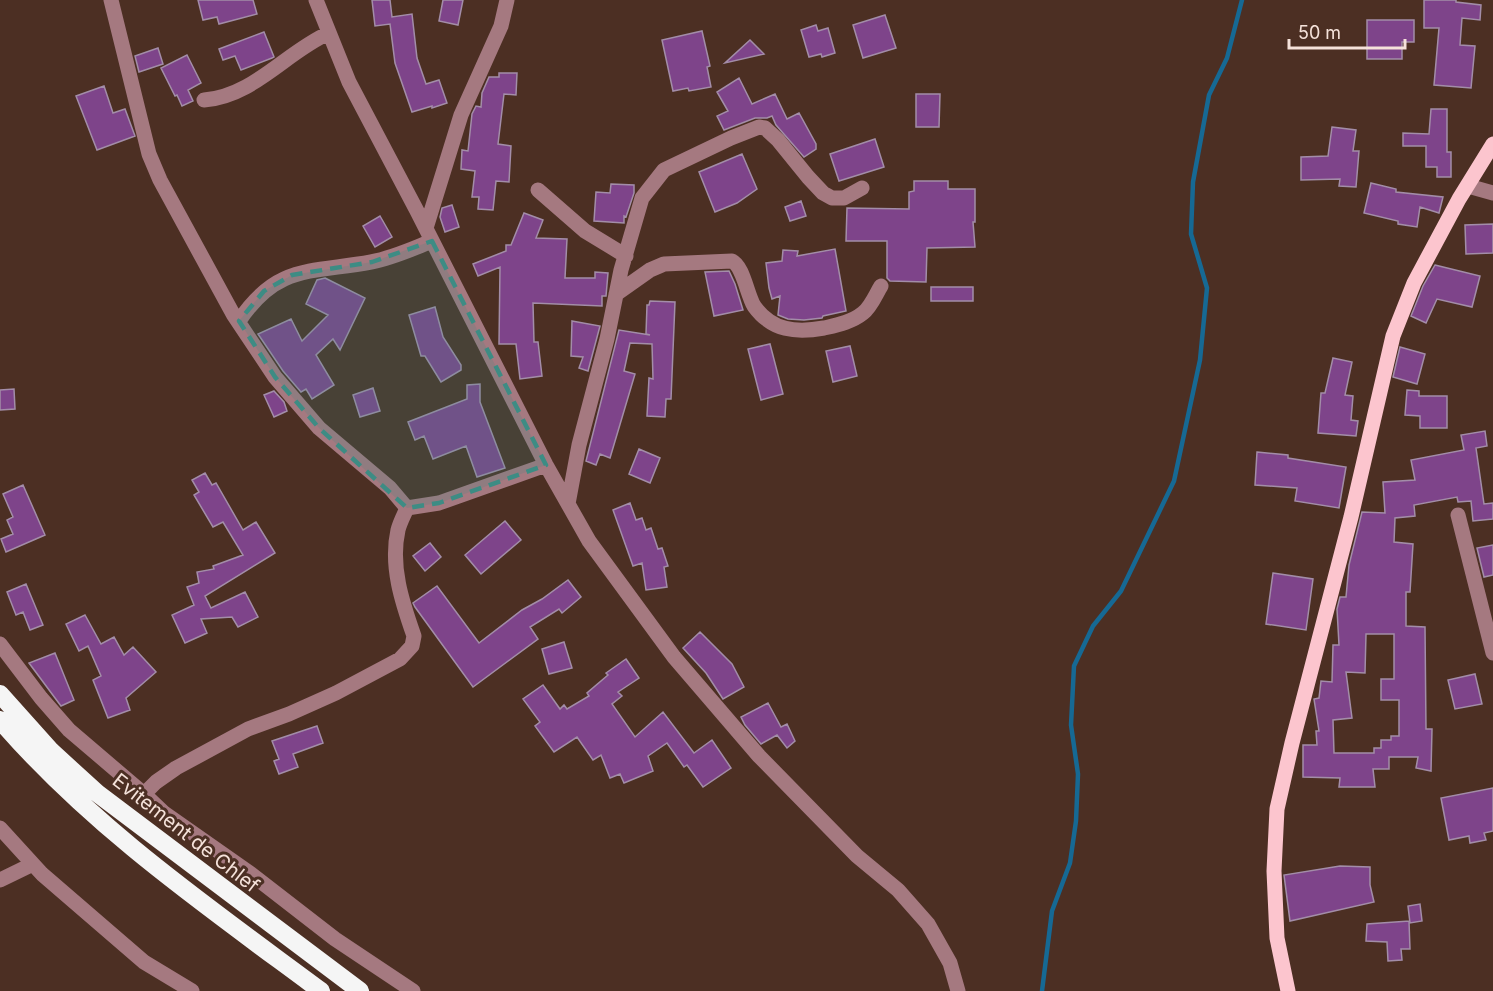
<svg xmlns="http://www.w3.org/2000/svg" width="1493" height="991" font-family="Inter,sans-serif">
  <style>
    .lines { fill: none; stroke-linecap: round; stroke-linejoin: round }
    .stream { stroke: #166994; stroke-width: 4.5 }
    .building { fill: #7e448a; stroke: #a38da8; stroke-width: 1.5; fill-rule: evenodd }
    .minor { stroke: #a57980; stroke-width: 15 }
    .major { stroke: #fcc5ce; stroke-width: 15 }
    .highway { stroke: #f5f5f5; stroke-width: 18 }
    .marked { fill: #3d8c84; fill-opacity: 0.2; stroke: #3d8c84; stroke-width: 4.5; stroke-dasharray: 12 8; stroke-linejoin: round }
    .labels { text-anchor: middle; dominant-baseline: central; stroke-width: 6; stroke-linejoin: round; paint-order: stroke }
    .street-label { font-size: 20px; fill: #f5e2da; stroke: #4c2f23 }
  </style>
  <rect width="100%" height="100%" fill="#4c2f23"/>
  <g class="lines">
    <path class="stream" d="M1042,991L1052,911L1070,863L1076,821L1078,774L1071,725L1074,666L1093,626L1121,591L1174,481L1200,360L1207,288L1191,234L1193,182L1209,95L1227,58L1242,0"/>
  </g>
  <path class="building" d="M198,0H253L257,14L219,24L217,17L203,20Z
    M372,0H390L392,17L412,14L417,58L426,84L439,80L447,103L432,108V106L412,112L395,63L390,24L375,26Z
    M443,0H463L458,25L439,21Z
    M1424,0H1456V2L1481,5L1480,20L1462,18L1460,45L1475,46L1471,88L1434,85L1439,28H1424Z
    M885,15L896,48L863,58L853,25Z
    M1367,20H1414V42H1402V59H1367Z
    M816,25L818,31L828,28L835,53L822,57L821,54L809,57L801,30Z
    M702,31L710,66L707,67L711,87L689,91L688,88L673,91L662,40Z
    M264,32L274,57L272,58L241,70L235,56L223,60L219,49Z
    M750,40L764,54L725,63Z
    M158,48L163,64L139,72L135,56Z
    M187,55L201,83L188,90L193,101L182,106L177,95L175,96L161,68Z
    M499,73H517L516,95L504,94L498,144L511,146L509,182L496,181L493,210L478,209L479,197H472L475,171L461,169L462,150L468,151L472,114L476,106L481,107L482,93L489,77H499Z
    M739,78L752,104L775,94L787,119L799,113L816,144V149L804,157L776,125L772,116L767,118H755L724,130L717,116L728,111L717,92Z
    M104,86L113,113L125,109L135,136L97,150L76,96Z
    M916,94H940L939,127H916Z
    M1431,109H1447V152H1451V177H1437V167H1426V146H1403V133L1429,134Z
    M1332,127L1356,130L1353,151H1359L1356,187L1339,186L1340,179L1301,180V157L1328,156Z
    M875,139L884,167L839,181L830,154Z
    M742,154L757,189L737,203L715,212L699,172Z
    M914,181H948V189H975V222H973L975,247L927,248L926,282L890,281L887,278V241H846L847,208L909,209V192L914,191Z
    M1371,183L1396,189V192L1443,197L1439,213L1420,207L1417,227L1398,224V221L1364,213Z
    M611,184L634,185V193L626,217L624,216V223L594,221L596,192L610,193Z
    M801,201L806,216L790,221L785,207Z
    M452,205L459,227L445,232L440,217L442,208Z
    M524,213L543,220L536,238L567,239L565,278H595V272L608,273L606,296H602V306L533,303L534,342H538L542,376L520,379L516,344H499L500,267L478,276L473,264L506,251V245H511Z
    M380,216L392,237L375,247L363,226Z
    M1493,224V253L1466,254L1465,225Z
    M835,249L846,311L823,316L822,318L804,320L788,319L778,315L780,296L772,299L769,288L766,263L782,261L783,250L798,251L797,256Z
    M1435,265L1480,276L1472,307L1437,299L1426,323L1411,316L1423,286Z
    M729,271L735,284L743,310L714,316L705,272Z
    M325,278L365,298L340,350L333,339L316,355L334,385L312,399L306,389L301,392L283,371L258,334L291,319L302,341L328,315L306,304L317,280Z
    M931,287H973V301H931Z
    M650,301L675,302L671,399H666L665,417L647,416L649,378L653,379L652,344L630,343L624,371L635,374L610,458L600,454L596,465L586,461L619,330L650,335L646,334L647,305H649Z
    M435,307L443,337L461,365V370L441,382L425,356H421L409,315Z
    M572,321L600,326L588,371L579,368L583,357L571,356Z
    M770,344L783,394L761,400L748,349Z
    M850,346L857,376L833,382L826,351Z
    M1400,347L1425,354L1417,384L1393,377Z
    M1333,358L1352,362L1345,395L1353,396L1351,420L1358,421L1356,436L1318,433L1321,393H1325Z
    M480,384V402L505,468L477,477L466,446L433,459L424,436L415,440L408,422L467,399V385Z
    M373,388L380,411L360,417L353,395Z
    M14,389L15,409L0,410V390Z
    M1407,390L1419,391V396H1447V428H1420V416L1405,415Z
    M274,391L284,402L287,411L274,417L264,395Z
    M1485,431L1487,446L1476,448L1484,504L1493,503V519L1473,521L1471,501L1458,502L1457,497L1414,505L1415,516L1395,518L1394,542L1413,544L1410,592H1406V626L1425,627L1426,729H1432L1431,771L1416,768L1418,757H1389V769H1373L1375,787H1339L1340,778L1303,777V745H1317L1316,731H1319L1314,699L1319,698L1321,681L1332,682L1333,645H1339L1337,609L1340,597H1346L1349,565L1362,512L1385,513L1383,482L1415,480L1411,460L1464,450L1461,435ZM1366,634H1394V679H1381V700H1399V736H1391V740H1381V748H1374V753H1334L1333,720L1352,718L1346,672L1365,673Z
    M639,449L660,458L650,483L629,474Z
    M1257,452L1288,455V458L1346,467L1339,508L1295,501L1297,488L1255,485Z
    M205,473L212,485L216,483L243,530L256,522L275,553L205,596L211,608L245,592L258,617L238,627L232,617L201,619L207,633L185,643L172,615L194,605L187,587L199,583L197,572L214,569L213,566L243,555L223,522L213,527L194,495L199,492L192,480Z
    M23,485L45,535L6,552L1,539L13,534L7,520L13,517L3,494Z
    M630,503L636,520L642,518L646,530L651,528L658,549L662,548L668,566L664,567L667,587L646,590L642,563L633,566L613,510Z
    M505,521L521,540L481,574L465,555Z
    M430,543L441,557L425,571L413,556Z
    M1493,545V575L1484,577L1477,548Z
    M1273,573L1313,579L1306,630L1266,624Z
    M568,580L581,597L562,613L559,609L530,627L538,639L473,687L415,607L413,603L437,586L479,643L522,610L542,599Z
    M26,584L43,625L30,630L23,612L16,615L7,592Z
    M85,615L101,644L114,637L124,655L133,647L156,672L126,698L130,710L108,718L93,680L101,676L88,646L79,651L66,624Z
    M700,632L732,664L744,687L723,699L706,673L683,648Z
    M564,642L572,668L549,674L542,649Z
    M55,653L74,700L61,706L29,663Z
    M626,659L639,678L618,692L622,696L612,704L635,737L663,712L694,753L712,740L731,768L703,787L687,765L684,767L667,743L648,756L653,771L624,783L620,774L610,778L601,755L593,760L577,737L554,752L535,726L540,722L523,699L543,685L560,709L564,705L567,709L589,696L587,693L608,675L606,673Z
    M1475,674L1482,704L1455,709L1448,680Z
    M768,703L781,727L787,724L795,741L787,748L777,735L761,744L745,725L741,717Z
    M317,726L323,743L293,754L298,767L279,774L274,761L279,759L272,741Z
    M1493,788V831L1484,833L1486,840L1470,843L1469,836L1449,840L1441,798Z
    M1340,866L1370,867V885L1374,902L1290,921L1284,875Z
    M1420,904L1422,921L1410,923L1408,906Z
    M1409,921L1410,949H1401L1402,960L1388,961L1387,942L1366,941L1367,924Z"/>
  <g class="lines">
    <path class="minor" d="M111,0L149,154L160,180L233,314L275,377L319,428L390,488L407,508
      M316,0L349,82L417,211L546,465L589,541L674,657L759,756L857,856L898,890L928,924L950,963L958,991
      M204,100C254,96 286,52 329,33
      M1468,186L1493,193
      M538,190L585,231L626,256
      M426,228L461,115L501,26L507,0
      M616,294L650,270L664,264L732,261C743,266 747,294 754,306C772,331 796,333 824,328C837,325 852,322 863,313C871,307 876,294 881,286
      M239,321C277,264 311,273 371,262C393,258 412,249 432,241
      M568,504L579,445L607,339L621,270L642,198L664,170L731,138L759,127L765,128L778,140L808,177L823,193L832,198H844L862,188
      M407,508C404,515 400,522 398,530C390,566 402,602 414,636L412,646L400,659L336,693L289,714L248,729L176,768L156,782L144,794L164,813L251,874L335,939L413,991
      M407,508L439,503L546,465
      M1458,515L1493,653
      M0,644L41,698L69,730L144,794
      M0,828L42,874L144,962L192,991
      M0,880L33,864"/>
    <path class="major" d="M1288,991L1277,938L1274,871L1277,809L1292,743L1351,517L1393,336L1414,283L1459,199L1493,144"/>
    <path class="highway" d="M0,694L51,751L97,793L360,991
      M0,720C92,827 208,907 321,991"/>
  </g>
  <path class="marked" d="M432,241L546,465L439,503L407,508L319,428L275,377L239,321L264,291L292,275L372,262Z"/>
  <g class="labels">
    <g class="street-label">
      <text transform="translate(186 833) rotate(38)">Evitement de Chlef</text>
    </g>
  </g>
  <path d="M1289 39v9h116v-9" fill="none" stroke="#f5e2da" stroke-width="3"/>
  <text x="1298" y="39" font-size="18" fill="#f5e2da" stroke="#4c2f23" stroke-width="4.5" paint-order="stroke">50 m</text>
</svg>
